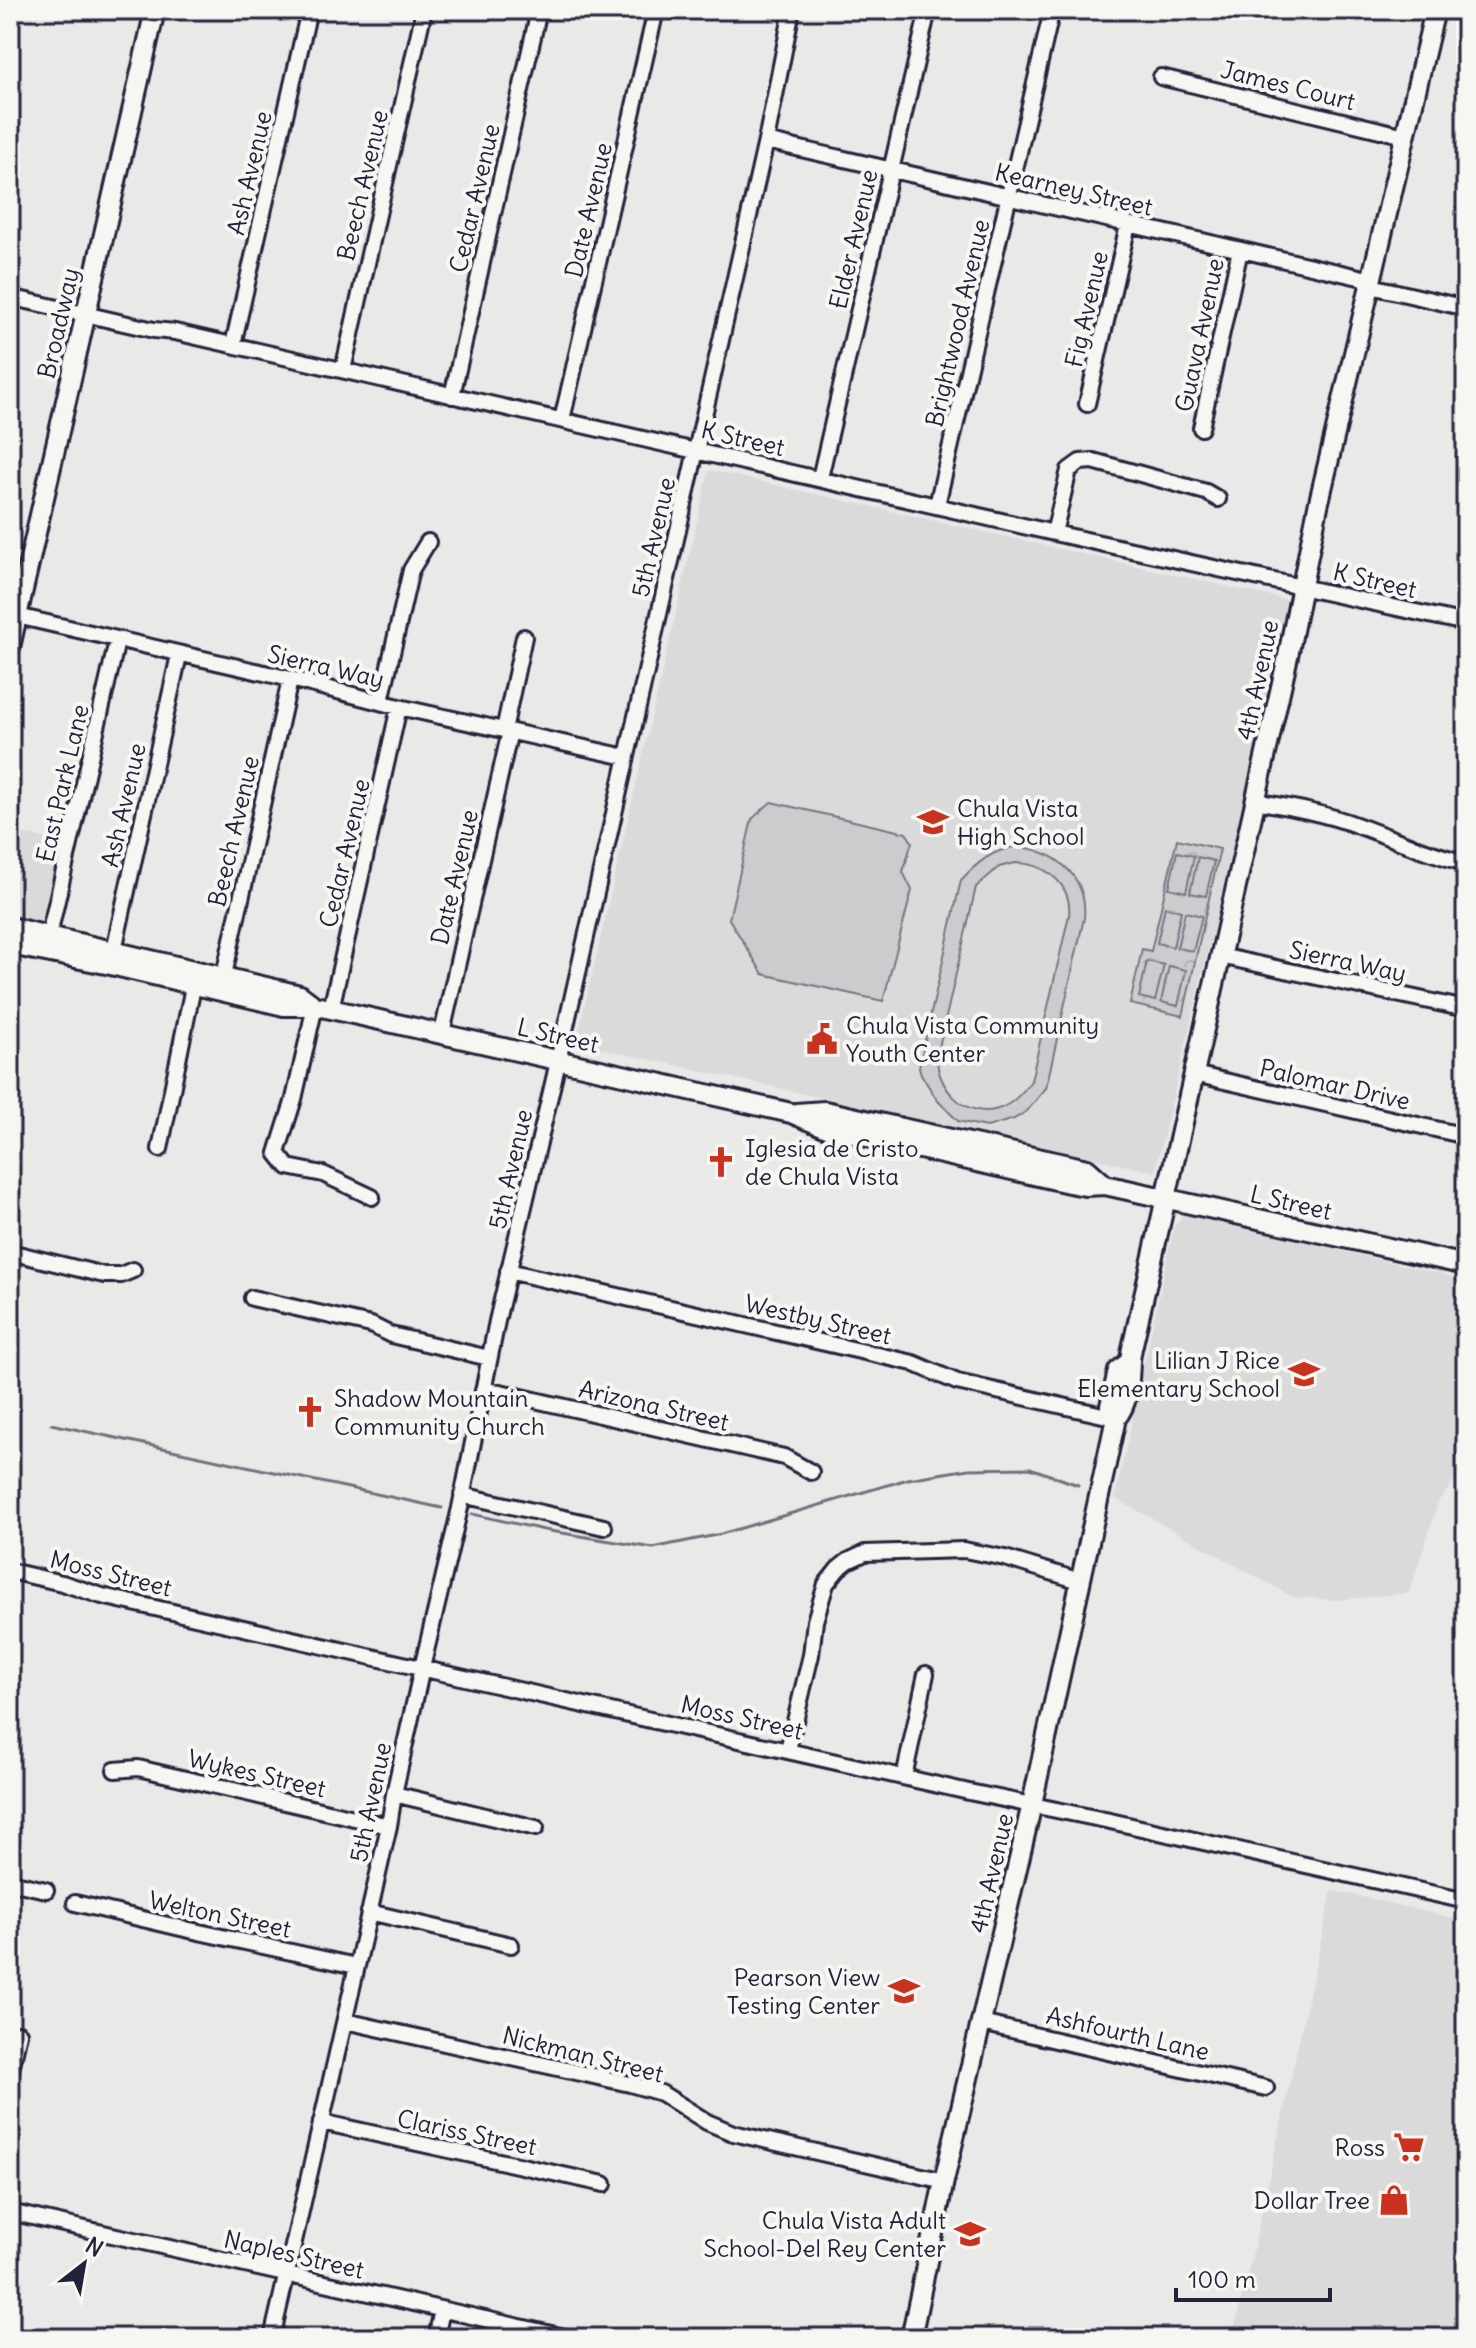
<svg xmlns="http://www.w3.org/2000/svg" width="1476" height="2348" font-family="Delius,sans-serif">
  <style>
    .built { fill: #dadada }
    .forest { fill: url(#forest-crowns); stroke: #777784; stroke-width: 2 }
    .garden { fill: #ccccce; stroke: #777784; stroke-width: 2; fill-rule: evenodd }
    .lines { fill: none; stroke-linecap: round; stroke-linejoin: round }
    .stream { stroke: #71717f; stroke-width: 3 }
    .minor-casing { stroke: #22223b; stroke-width: 20 }
    .major-casing { stroke: #22223b; stroke-width: 24 }
    .minor { stroke: #f6f6f2; stroke-width: 14 }
    .major { stroke: #f6f6f2; stroke-width: 18 }
    .labels { text-anchor: middle; dominant-baseline: central; stroke-width: 8; stroke-linejoin: round; paint-order: stroke }
    .street-label { font-size: 24px; fill: #22223b; stroke: #f6f6f2 }
    .poi-label { font-size: 24px; fill: #22223b; stroke: #f6f6f2; text-anchor: end }
  </style>
  <defs>
    <pattern id="forest-crowns" width="20" height="18" patternUnits="userSpaceOnUse" patternTransform="scale(2)"><rect width="20" height="18" fill="#ccccce"/><path d="M2 6a3 3 0 1 1 6 0M12 15a3 3 0 1 1 6 0" fill="none" stroke="#afafb2"/></pattern>
  </defs>
  <rect width="100%" height="100%" fill="#e9e9e7"/>
  <filter id="ink" filterUnits="userSpaceOnUse"><feTurbulence type="fractalNoise" baseFrequency=".0125" numOctaves="2"/><feDisplacementMap in="SourceGraphic" scale="16" xChannelSelector="R" yChannelSelector="G"/><feConvolveMatrix kernelMatrix="1 2 1 2 8 2 1 2 1" color-interpolation-filters="sRGB"/></filter>
  <g filter="url(#ink)">
    <path class="built" d="M709,470L1292,601L1155,1172L576,1043Z
      M10,831L64,842L45,925L10,916Z
      M1183,1214L1466,1280V1468L1439,1500L1409,1593L1337,1600L1293,1597L1115,1498L1174,1227Z
      M1332,1890L1466,1921V2338H1232L1251,2260Z"/>
    <path class="forest" d="M1177,839L1220,849L1183,1016L1130,1004L1142,949L1151,951Z"/>
    <path class="garden" d="M771,802L906,833L912,842L903,872L912,890L883,1001L763,974L729,919L752,819Z
      M1014,847C1053,848 1088,875 1084,918L1046,1088L1027,1111L1014,1119L987,1127L958,1121L937,1100L921,1074L919,1067L961,880C977,863 991,851 1014,847ZM1015,863C1044,863 1072,883 1069,915L1031,1081C1022,1093 1013,1104 998,1109C965,1119 936,1087 937,1056L976,887L999,867Z
      M1177,852L1194,856L1186,892L1169,888Z
      M1198,857L1214,861L1206,896L1190,893Z
      M1165,907L1181,911L1173,947L1157,943Z
      M1185,912L1202,916L1193,951L1177,948Z
      M1147,961L1164,965L1155,1001L1139,997Z
      M1169,966L1186,970L1178,1006L1161,1002Z"/>
    <g class="lines">
      <path class="stream" d="M51,1424L442,1508
        M472,1514L544,1530L653,1548L721,1534L908,1479L969,1469L1030,1468L1078,1485"/>
      <defs>
        <path id="minor" d="M1161,77L1405,136
          M766,141L1372,280
          M1371,286L1466,308
          M10,297L154,330L175,332L1054,533L1466,623
          M233,345L309,10
          M343,370L424,10
          M452,396L539,10
          M1087,404L1128,225
          M562,420L656,10
          M1201,428L1240,250
          M820,478L928,10
          M937,505L1052,10
          M1054,533L1069,470L1080,462L1093,461L1206,492L1218,499
          M17,616L299,681L399,707L626,757
          M381,701L411,570L428,542
          M504,730L524,637
          M1254,801C1289,807 1325,813 1359,826C1395,839 1428,854 1466,863
          M49,935L117,641
          M1220,956L1466,1009
          M112,959L179,655
          M222,984L290,680
          M315,1006L294,1099L277,1153L288,1167L323,1174L372,1197
          M331,1009L399,707
          M442,1033L510,731
          M1194,1074L1466,1136
          M160,1149L195,977
          M10,1252L104,1275H121L133,1270
          M508,1271L913,1363L957,1382L1116,1418
          M252,1298L371,1325L391,1335L489,1358
          M483,1390L500,1392L784,1457L811,1472
          M462,1495L604,1527
          M10,1571L62,1583L102,1596L969,1792L1110,1821L1466,1901
          M788,1750L811,1655L815,1621L826,1584L838,1569L848,1561L865,1553L964,1550L1005,1558L1080,1581
          M115,1770L138,1768L389,1826
          M904,1777L926,1674
          M394,1794L536,1828
          M10,1882L46,1890
          M75,1903L185,1929L356,1966
          M369,1912L511,1945
          M345,2021L630,2084L661,2093L707,2122L733,2133L944,2181
          M981,2023L1266,2088
          M10,2074L19,2033
          M321,2122L604,2184
          M10,2212L569,2338
          M272,2338L389,1826L394,1794L422,1668L460,1508L497,1321L554,1079L766,141L792,10
          M436,2338L442,2310"/>
        <path id="major" d="M10,647L155,10
          M10,927L300,995L312,1004
          M10,945L111,965L284,1006H315L331,1009L791,1113L824,1127L1069,1183L1085,1186L1105,1185L1466,1265
          M796,1113L825,1111L1087,1169L1105,1185
          M1116,1418L1110,1406L1118,1371L1129,1362
          M911,2338L944,2181L1032,1804L1116,1418C1129,1403 1129,1381 1130,1363C1130,1353 1134,1341 1136,1331L1288,656L1318,506L1435,10"/>
      </defs>
      <use href="#minor" class="minor-casing"/>
      <use href="#major" class="major-casing"/>
      <use href="#minor" class="minor"/>
      <use href="#major" class="major"/>
    </g>
  </g>
  <defs>
    <symbol id="school-bare" viewBox="-9 -9 18 18"><path d="M0-5L7-2L0 1L-7-2ZM-4 1L0 2.5L4 1V4Q0 6-4 4Z" fill="#c8321e" stroke="#f6f6f2" stroke-width="2.5" paint-order="stroke"/></symbol>
    <symbol id="civic-bare" viewBox="-9 -9 18 18"><path d="M-.6-6.5H3V-4.5H.6V-3L4-1V1h2V6H-6V1h2V-1L-.6-3ZM-1.2 2.5V6h2.4V2.5Z" fill="#c8321e" stroke="#f6f6f2" stroke-width="2.5" paint-order="stroke"/></symbol>
    <symbol id="church-bare" viewBox="-9 -9 18 18"><path d="M-1.2-6h2.4v3.5h3.3v2.4h-3.3V6h-2.4V-.1h-3.3v-2.4h3.3Z" fill="#c8321e" stroke="#f6f6f2" stroke-width="2.5" paint-order="stroke"/></symbol>
    <symbol id="supermarket-bare" viewBox="-9 -9 18 18"><path d="M-6-5.5h2.5l.6 2H6L4.5 2H-2.5L-4.4-4H-6ZM-1.5 3.2a1.3 1.3 0 1 0 .1 0ZM3 3.2a1.3 1.3 0 1 0 .1 0Z" fill="#c8321e" stroke="#f6f6f2" stroke-width="2.5" paint-order="stroke"/></symbol>
    <symbol id="shop-bare" viewBox="-9 -9 18 18"><path d="M-5-2.5h2.3a2.7 3.5 0 0 1 5.4 0H5L5.5 6h-11ZM-1.5-2.5h3a1.5 2.3 0 0 0-3 0Z" fill="#c8321e" stroke="#f6f6f2" stroke-width="2.5" paint-order="stroke"/></symbol>
  </defs>
  <g fill-rule="evenodd">
    <use href="#school-bare" x="911" y="800" width="44" height="44"/>
    <use href="#civic-bare" x="800" y="1017" width="44" height="44"/>
    <use href="#church-bare" x="699" y="1140" width="44" height="44"/>
    <use href="#school-bare" x="1282" y="1352" width="44" height="44"/>
    <use href="#church-bare" x="288" y="1390" width="44" height="44"/>
    <use href="#school-bare" x="882" y="1969" width="44" height="44"/>
    <use href="#supermarket-bare" x="1387" y="2125" width="44" height="44"/>
    <use href="#shop-bare" x="1372" y="2178" width="44" height="44"/>
    <use href="#school-bare" x="948" y="2212" width="44" height="44"/>
  </g>
  <g class="labels">
    <g class="street-label">
      <text transform="translate(1288 85) rotate(14)">James Court</text>
      <text transform="translate(249 173) rotate(-77)">Ash Avenue</text>
      <text transform="translate(362 185) rotate(-77)">Beech Avenue</text>
      <text transform="translate(1074 189) rotate(13)">Kearney Street</text>
      <text transform="translate(474 198) rotate(-77)">Cedar Avenue</text>
      <text transform="translate(588 210) rotate(-77)">Date Avenue</text>
      <text transform="translate(853 239) rotate(-77)">Elder Avenue</text>
      <text transform="translate(1086 309) rotate(-77)">Fig Avenue</text>
      <text transform="translate(58 323) rotate(-77)">Broadway</text>
      <text transform="translate(957 323) rotate(-77)">Brightwood Avenue</text>
      <text transform="translate(1199 335) rotate(-78)">Guava Avenue</text>
      <text transform="translate(743 438) rotate(13)">K Street</text>
      <text transform="translate(653 537) rotate(-77)">5th Avenue</text>
      <text transform="translate(1375 580) rotate(13)">K Street</text>
      <text transform="translate(326 666) rotate(13)">Sierra Way</text>
      <text transform="translate(1257 680) rotate(-78)">4th Avenue</text>
      <text transform="translate(62 783) rotate(-77)">East Park Lane</text>
      <text transform="translate(123 805) rotate(-77)">Ash Avenue</text>
      <text transform="translate(233 831) rotate(-77)">Beech Avenue</text>
      <text transform="translate(344 853) rotate(-77)">Cedar Avenue</text>
      <text transform="translate(454 877) rotate(-77)">Date Avenue</text>
      <text transform="translate(1348 961) rotate(12)">Sierra Way</text>
      <text transform="translate(558 1035) rotate(13)">L Street</text>
      <text transform="translate(1335 1084) rotate(13)">Palomar Drive</text>
      <text transform="translate(510 1169) rotate(-77)">5th Avenue</text>
      <text transform="translate(1291 1202) rotate(13)">L Street</text>
      <text transform="translate(818 1319) rotate(13)">Westby Street</text>
      <text transform="translate(654 1405) rotate(13)">Arizona Street</text>
      <text transform="translate(111 1573) rotate(14)">Moss Street</text>
      <text transform="translate(742 1717) rotate(13)">Moss Street</text>
      <text transform="translate(257 1773) rotate(13)">Wykes Street</text>
      <text transform="translate(370 1802) rotate(-78)">5th Avenue</text>
      <text transform="translate(991 1873) rotate(-77)">4th Avenue</text>
      <text transform="translate(220 1914) rotate(12)">Welton Street</text>
      <text transform="translate(1128 2033) rotate(13)">Ashfourth Lane</text>
      <text transform="translate(583 2054) rotate(14)">Nickman Street</text>
      <text transform="translate(467 2132) rotate(12)">Clariss Street</text>
      <text transform="translate(294 2254) rotate(13)">Naples Street</text>
    </g>
    <g class="poi-label">
      <text x="957" y="808" text-anchor="start">Chula Vista<tspan x="957" dy="28">High School</tspan></text>
      <text x="846" y="1025" text-anchor="start">Chula Vista Community<tspan x="846" dy="28">Youth Center</tspan></text>
      <text x="745" y="1148" text-anchor="start">Iglesia de Cristo<tspan x="745" dy="28">de Chula Vista</tspan></text>
      <text x="1280" y="1360">Lilian J Rice<tspan x="1280" dy="28">Elementary School</tspan></text>
      <text x="334" y="1398" text-anchor="start">Shadow Mountain<tspan x="334" dy="28">Community Church</tspan></text>
      <text x="880" y="1977">Pearson View<tspan x="880" dy="28">Testing Center</tspan></text>
      <text x="1385" y="2147">Ross</text>
      <text x="1370" y="2200">Dollar Tree</text>
      <text x="946" y="2220">Chula Vista Adult<tspan x="946" dy="28">School-Del Rey Center</tspan></text>
    </g>
  </g>
  <rect width="1476" height="2348" fill="none" stroke="#f6f6f2" stroke-width="40"/>
  <rect x="20" y="20" width="1436" height="2308" fill="none" stroke="#22223b" stroke-width="3" filter="url(#ink)"/>
  <g transform="translate(84 2264) rotate(31)" stroke="#f6f6f2" stroke-width="6" paint-order="stroke">
  <path d="M0-6L14 30L0 20L-14 30Z" fill="#22223b"/>
  <text y="-12" font-size="22" font-weight="bold" text-anchor="middle" fill="#22223b">N</text>
  </g>
  <path d="M1176 2288v12h154v-12" fill="none" stroke="#22223b" stroke-width="4"/>
  <text x="1188" y="2288" font-size="24" fill="#22223b" stroke="#f6f6f2" stroke-width="6" paint-order="stroke">100 m</text>
</svg>
